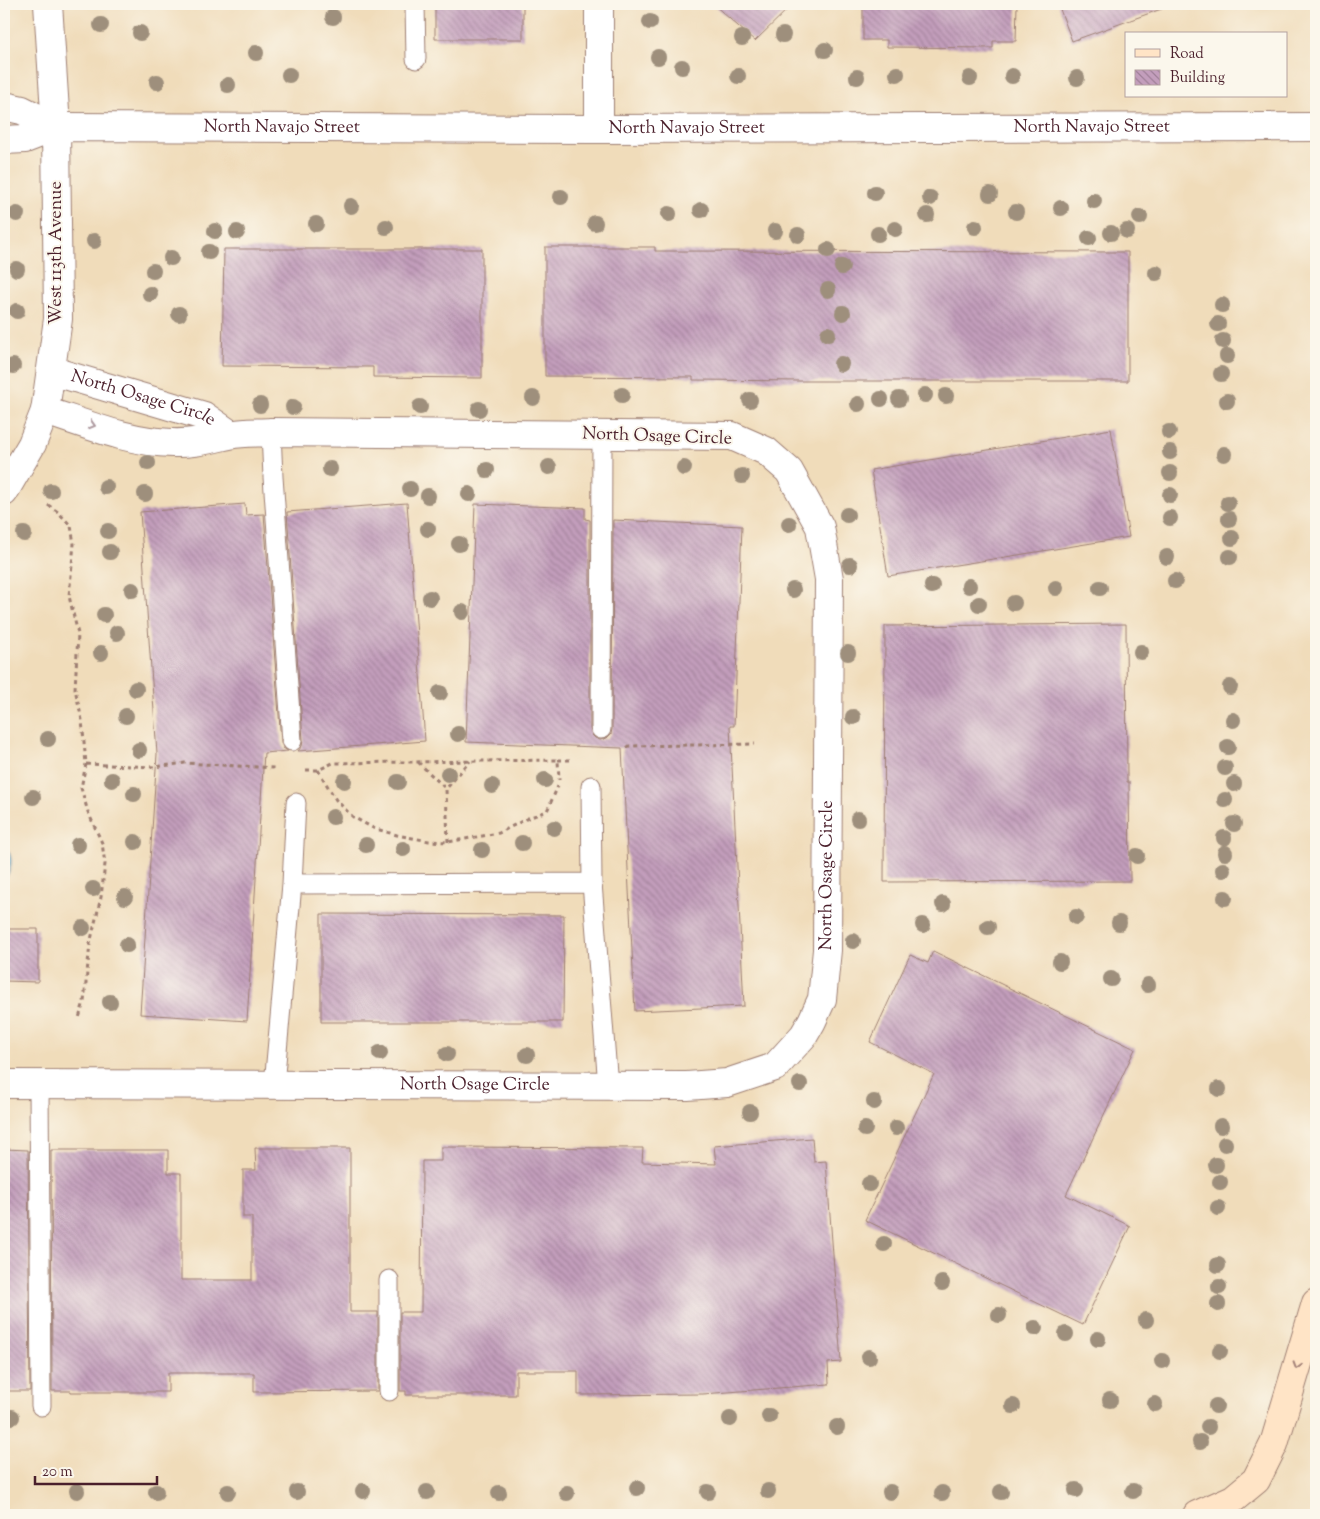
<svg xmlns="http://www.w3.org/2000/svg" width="1320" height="1519" font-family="'Sorts Mill Goudy',serif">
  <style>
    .water { fill: url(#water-ripples); stroke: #506980 }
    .building { fill: url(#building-back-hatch) }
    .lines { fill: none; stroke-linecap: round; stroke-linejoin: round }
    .lane-casing { stroke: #9d7e72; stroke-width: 21 }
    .street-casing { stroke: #9d7e72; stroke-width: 30 }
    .secondary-casing { stroke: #9d7e72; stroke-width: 30 }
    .path { stroke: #9d7e72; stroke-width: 3; stroke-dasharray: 4 4; stroke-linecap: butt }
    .lane { stroke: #fff; stroke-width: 19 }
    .street { stroke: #fff; stroke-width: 28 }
    .secondary { stroke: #ffe4c6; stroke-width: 28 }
    .tree { fill: #9e8f7c }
    .oneway { stroke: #ae9aa0 }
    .oneway2 { stroke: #a48278 }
    .labels { text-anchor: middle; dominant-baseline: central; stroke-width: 4; stroke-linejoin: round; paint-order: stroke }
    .street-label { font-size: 18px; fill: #4a1f2b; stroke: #fbf7ec }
  </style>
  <defs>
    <pattern id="water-ripples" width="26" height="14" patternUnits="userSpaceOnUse" patternTransform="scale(1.25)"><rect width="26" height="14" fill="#56b3d4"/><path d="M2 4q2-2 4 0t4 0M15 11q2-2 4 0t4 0" fill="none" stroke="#4991ac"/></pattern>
    <pattern id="building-back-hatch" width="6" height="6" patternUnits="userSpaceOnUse" patternTransform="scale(1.25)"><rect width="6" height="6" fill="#c39ebc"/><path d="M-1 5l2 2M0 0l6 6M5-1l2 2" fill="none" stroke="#a08099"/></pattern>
  </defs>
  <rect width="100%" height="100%" fill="#fbf7ec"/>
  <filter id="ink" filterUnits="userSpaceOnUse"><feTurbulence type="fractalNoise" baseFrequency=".02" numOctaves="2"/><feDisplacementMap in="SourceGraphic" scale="10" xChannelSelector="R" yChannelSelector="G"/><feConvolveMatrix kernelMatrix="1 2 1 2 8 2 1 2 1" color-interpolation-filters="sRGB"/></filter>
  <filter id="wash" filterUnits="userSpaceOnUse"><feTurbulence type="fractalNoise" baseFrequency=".0096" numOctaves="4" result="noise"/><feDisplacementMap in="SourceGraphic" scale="20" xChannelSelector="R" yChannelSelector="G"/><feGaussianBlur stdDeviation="1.12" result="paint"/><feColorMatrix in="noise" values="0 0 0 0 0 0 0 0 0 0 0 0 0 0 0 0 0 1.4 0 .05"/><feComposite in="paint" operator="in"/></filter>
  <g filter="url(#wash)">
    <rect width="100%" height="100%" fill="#f0dcba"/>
    <path class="water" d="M4,845C15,857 12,868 4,882Z"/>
    <g id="blocks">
      <path class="building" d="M435,4H523V39H435Z
        M713,4H793L755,41Z
        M863,4H1017L1016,41H993V48L887,47V40H863Z
        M1058,4H1163L1164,8L1072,41Z
        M545,247H655V251L1128,252V381H802L693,380V377L545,376Z
        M224,249H482V378L373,377V367L222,366Z
        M1111,429L1129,537L888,576L871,470Z
        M407,503L425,741L298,751L302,746L303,740L287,512Z
        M245,504L246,515L264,514L281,742L283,748L288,751L264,753L247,1021L140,1014L157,754L140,512Z
        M475,504L585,508V519L590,520V729L592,735L595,738L600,740L607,738L611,734L612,729L613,520L742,526L734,726H730L744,1006L635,1011L622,748L466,742Z
        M1126,624L1127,782H1129L1130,881L884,882L885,626Z
        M321,914L564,915L563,1022H321Z
        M4,929H38V982L4,981Z
        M933,951L1135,1049L1066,1195L1130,1226L1083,1325L865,1220L934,1074L870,1042L910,955L928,963Z
        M812,1138L814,1162L826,1161L841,1362L828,1363L829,1384L703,1394L578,1395V1371H516V1395H406V1391H400V1312H421L422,1161H441V1147L643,1148L642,1162L716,1164L714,1146Z
        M255,1148H350V1312H378V1391L254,1392V1373H168V1392H71V1391H52L51,1150H168V1173H181V1280H252V1217H243V1170H256Z
        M4,1149L28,1150L30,1391H4Z"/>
    </g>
  </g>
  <g filter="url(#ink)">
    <use href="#blocks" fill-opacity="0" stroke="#9d7e72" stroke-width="1"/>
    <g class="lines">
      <defs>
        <path id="lane" d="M415,4L416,59
          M271,432L273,477L292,741
          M601,729L602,435
          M591,786L592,883
          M292,884L296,803
          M39,1085L41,1406
          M274,1085L292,884L592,883L608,1086
          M389,1280V1391"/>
        <g id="street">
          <path d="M599,4V129"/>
          <path d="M4,106L22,110L56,127"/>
          <path id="s1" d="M4,140L25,139L56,127L599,129L1316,127"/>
          <path id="s2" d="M52,371L204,416L230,434"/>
          <path d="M4,492L32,444L45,411L58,319L56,127L48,4"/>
          <path id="s3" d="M4,1084L687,1086L727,1083L775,1067L804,1035L812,1021L822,999L827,950L829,579L820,527L789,471L766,451L732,436L271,432C258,433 243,432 229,435C210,439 192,444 172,443C129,442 86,424 45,411"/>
        </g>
        <path id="secondary" d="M1197,1515L1233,1499L1256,1480L1274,1444L1316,1303"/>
      </defs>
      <use href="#lane" class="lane-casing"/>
      <use href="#street" class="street-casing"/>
      <use href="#secondary" class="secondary-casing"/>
      <path class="path" d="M48,505L58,512L71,526L74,544L69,596L78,634L75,689L82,720L86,764L81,788L88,812L102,843L105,864L101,897L90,944L84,1002L79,1018
        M627,748L629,746L755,744
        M558,760H573
        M418,762L446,789
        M86,764L154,767L185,763L275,768
        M306,770H318L333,763L558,760L559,780
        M318,770L336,800L353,817L373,828L397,835L429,841L448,842L499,833L528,818L547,811L558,786
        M448,842L446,789L470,761"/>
      <use href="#lane" class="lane"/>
      <use href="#street" class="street"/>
      <use href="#secondary" class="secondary"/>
    </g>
    <g class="tree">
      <circle cx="333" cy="17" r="8"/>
      <circle cx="650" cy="22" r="8"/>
      <circle cx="101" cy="25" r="8"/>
      <circle cx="140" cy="33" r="8"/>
      <circle cx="783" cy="35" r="8"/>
      <circle cx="742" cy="38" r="8"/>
      <circle cx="825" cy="50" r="8"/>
      <circle cx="256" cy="53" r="8"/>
      <circle cx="658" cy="57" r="8"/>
      <circle cx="682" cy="67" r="8"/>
      <circle cx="897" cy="74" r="8"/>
      <circle cx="289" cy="75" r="8"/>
      <circle cx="738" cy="76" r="8"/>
      <circle cx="1012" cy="76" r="8"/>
      <circle cx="857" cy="77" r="8"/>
      <circle cx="970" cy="78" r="8"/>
      <circle cx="1077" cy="78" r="8"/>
      <circle cx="157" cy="82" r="8"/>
      <circle cx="228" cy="85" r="8"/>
      <circle cx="875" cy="193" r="8"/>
      <circle cx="990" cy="194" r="8"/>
      <circle cx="561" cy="197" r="8"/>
      <circle cx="930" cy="198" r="8"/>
      <circle cx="1094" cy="201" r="8"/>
      <circle cx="351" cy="206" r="8"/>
      <circle cx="1061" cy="208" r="8"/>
      <circle cx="701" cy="210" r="8"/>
      <circle cx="1016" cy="212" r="8"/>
      <circle cx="17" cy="214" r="8"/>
      <circle cx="669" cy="214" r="8"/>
      <circle cx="927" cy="215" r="8"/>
      <circle cx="1140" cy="217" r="8"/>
      <circle cx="595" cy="223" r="8"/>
      <circle cx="316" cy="224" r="8"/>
      <circle cx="386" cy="227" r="8"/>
      <circle cx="975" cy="227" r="8"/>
      <circle cx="895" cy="229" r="8"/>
      <circle cx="215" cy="231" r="8"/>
      <circle cx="775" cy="231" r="8"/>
      <circle cx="1127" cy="231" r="8"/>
      <circle cx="237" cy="232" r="8"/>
      <circle cx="1111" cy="233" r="8"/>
      <circle cx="878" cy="234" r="8"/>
      <circle cx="798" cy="235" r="8"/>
      <circle cx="1089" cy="238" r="8"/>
      <circle cx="94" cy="241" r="8"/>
      <circle cx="828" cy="250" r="8"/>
      <circle cx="209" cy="252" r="8"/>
      <circle cx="171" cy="258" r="8"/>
      <circle cx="842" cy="267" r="8"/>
      <circle cx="17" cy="269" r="8"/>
      <circle cx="153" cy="271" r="8"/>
      <circle cx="1156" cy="273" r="8"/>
      <circle cx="828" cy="290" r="8"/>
      <circle cx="150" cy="294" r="8"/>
      <circle cx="1222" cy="305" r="8"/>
      <circle cx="17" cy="311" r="8"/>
      <circle cx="843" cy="313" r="8"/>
      <circle cx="179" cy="314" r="8"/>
      <circle cx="1218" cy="324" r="8"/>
      <circle cx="828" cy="334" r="8"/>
      <circle cx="1223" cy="341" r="8"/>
      <circle cx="1227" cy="356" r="8"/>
      <circle cx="841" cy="364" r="8"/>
      <circle cx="13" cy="366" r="8"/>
      <circle cx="1221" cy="374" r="8"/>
      <circle cx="622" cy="395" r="8"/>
      <circle cx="925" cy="395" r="8"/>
      <circle cx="946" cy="396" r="8"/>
      <circle cx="533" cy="398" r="8"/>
      <circle cx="881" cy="399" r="8"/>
      <circle cx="899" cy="399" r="8"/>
      <circle cx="750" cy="400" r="8"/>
      <circle cx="1227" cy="401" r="8"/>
      <circle cx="858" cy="404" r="8"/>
      <circle cx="260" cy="405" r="8"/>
      <circle cx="293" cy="407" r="8"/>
      <circle cx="420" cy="407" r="8"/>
      <circle cx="479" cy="409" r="8"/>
      <circle cx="1169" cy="432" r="8"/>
      <circle cx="1170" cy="452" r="8"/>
      <circle cx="1224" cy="454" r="8"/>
      <circle cx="148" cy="463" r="8"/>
      <circle cx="549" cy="467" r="8"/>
      <circle cx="684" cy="468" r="8"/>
      <circle cx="330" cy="469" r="8"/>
      <circle cx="487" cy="470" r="8"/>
      <circle cx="1170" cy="473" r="8"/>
      <circle cx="742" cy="476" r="8"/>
      <circle cx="106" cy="487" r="8"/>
      <circle cx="410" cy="489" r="8"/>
      <circle cx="51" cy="491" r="8"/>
      <circle cx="145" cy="494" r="8"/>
      <circle cx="469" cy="494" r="8"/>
      <circle cx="1170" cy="495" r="8"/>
      <circle cx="428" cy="496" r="8"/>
      <circle cx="1228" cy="503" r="8"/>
      <circle cx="847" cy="515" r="8"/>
      <circle cx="1170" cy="518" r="8"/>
      <circle cx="1229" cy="519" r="8"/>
      <circle cx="789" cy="524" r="8"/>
      <circle cx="428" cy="529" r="8"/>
      <circle cx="108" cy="531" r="8"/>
      <circle cx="24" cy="534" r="8"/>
      <circle cx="1232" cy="538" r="8"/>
      <circle cx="459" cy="544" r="8"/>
      <circle cx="110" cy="552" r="8"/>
      <circle cx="1167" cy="557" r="8"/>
      <circle cx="1230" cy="557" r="8"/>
      <circle cx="850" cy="565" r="8"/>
      <circle cx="1175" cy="581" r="8"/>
      <circle cx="932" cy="586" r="8"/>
      <circle cx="969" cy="586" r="8"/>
      <circle cx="1056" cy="588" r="8"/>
      <circle cx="1100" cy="588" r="8"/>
      <circle cx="132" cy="590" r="8"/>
      <circle cx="793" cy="590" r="8"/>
      <circle cx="430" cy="598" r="8"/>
      <circle cx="1014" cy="603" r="8"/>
      <circle cx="979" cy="604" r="8"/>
      <circle cx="462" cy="612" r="8"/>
      <circle cx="104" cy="615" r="8"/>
      <circle cx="117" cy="633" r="8"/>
      <circle cx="1141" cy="652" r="8"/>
      <circle cx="101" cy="653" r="8"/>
      <circle cx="848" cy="653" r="8"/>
      <circle cx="1230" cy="687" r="8"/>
      <circle cx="136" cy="689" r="8"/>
      <circle cx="440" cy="693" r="8"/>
      <circle cx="126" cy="716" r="8"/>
      <circle cx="853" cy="717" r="8"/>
      <circle cx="1233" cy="720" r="8"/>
      <circle cx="458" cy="734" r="8"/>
      <circle cx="48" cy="739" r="8"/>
      <circle cx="1228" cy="747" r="8"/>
      <circle cx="139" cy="750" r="8"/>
      <circle cx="1225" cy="768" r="8"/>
      <circle cx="448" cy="774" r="8"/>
      <circle cx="112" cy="780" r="8"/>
      <circle cx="545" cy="780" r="8"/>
      <circle cx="344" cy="781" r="8"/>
      <circle cx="398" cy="782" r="8"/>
      <circle cx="1234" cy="784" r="8"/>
      <circle cx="492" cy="786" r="8"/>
      <circle cx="134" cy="794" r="8"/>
      <circle cx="33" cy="797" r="8"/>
      <circle cx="1225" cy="800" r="8"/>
      <circle cx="333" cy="817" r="8"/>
      <circle cx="858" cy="819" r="8"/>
      <circle cx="1234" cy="824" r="8"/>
      <circle cx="554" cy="828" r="8"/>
      <circle cx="1224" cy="838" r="8"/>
      <circle cx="135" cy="842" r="8"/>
      <circle cx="522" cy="843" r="8"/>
      <circle cx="78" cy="845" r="8"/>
      <circle cx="366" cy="845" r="8"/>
      <circle cx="403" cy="849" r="8"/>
      <circle cx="482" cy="850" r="8"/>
      <circle cx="1225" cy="853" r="8"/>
      <circle cx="1137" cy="856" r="8"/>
      <circle cx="1223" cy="870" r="8"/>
      <circle cx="93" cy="889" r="8"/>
      <circle cx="125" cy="897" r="8"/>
      <circle cx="1225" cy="898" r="8"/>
      <circle cx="943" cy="904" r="8"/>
      <circle cx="1076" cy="917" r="8"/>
      <circle cx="1119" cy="923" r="8"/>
      <circle cx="923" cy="925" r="8"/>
      <circle cx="988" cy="927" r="8"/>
      <circle cx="83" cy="928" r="8"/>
      <circle cx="853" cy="941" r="8"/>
      <circle cx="127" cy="945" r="8"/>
      <circle cx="1060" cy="962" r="8"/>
      <circle cx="1111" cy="979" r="8"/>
      <circle cx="1148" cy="985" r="8"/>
      <circle cx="110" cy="1002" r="8"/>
      <circle cx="380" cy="1053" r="8"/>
      <circle cx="447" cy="1054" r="8"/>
      <circle cx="527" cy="1055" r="8"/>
      <circle cx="800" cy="1084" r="8"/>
      <circle cx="1219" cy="1089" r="8"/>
      <circle cx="874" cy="1102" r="8"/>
      <circle cx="750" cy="1112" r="8"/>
      <circle cx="1221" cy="1126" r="8"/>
      <circle cx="896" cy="1128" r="8"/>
      <circle cx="865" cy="1129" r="8"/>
      <circle cx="1225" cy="1144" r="8"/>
      <circle cx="1216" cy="1165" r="8"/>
      <circle cx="1220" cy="1182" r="8"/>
      <circle cx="869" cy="1184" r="8"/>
      <circle cx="1218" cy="1208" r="8"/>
      <circle cx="884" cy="1244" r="8"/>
      <circle cx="1218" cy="1265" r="8"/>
      <circle cx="942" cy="1283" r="8"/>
      <circle cx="1219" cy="1287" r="8"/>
      <circle cx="1218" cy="1304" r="8"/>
      <circle cx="999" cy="1315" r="8"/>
      <circle cx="1146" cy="1320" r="8"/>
      <circle cx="1035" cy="1328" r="8"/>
      <circle cx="1066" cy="1334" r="8"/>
      <circle cx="1098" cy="1339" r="8"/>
      <circle cx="1220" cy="1351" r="8"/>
      <circle cx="869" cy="1357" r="8"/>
      <circle cx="1162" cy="1361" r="8"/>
      <circle cx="1110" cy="1400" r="8"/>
      <circle cx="1155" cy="1404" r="8"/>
      <circle cx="1013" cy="1406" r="8"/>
      <circle cx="1216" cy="1406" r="8"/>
      <circle cx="769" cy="1416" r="8"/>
      <circle cx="12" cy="1417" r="8"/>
      <circle cx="730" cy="1419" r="8"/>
      <circle cx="837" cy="1427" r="8"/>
      <circle cx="1208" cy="1427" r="8"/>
      <circle cx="1200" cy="1442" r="8"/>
      <circle cx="637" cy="1488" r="8"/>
      <circle cx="1076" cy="1490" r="8"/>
      <circle cx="77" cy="1491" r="8"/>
      <circle cx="363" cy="1491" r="8"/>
      <circle cx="768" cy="1491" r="8"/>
      <circle cx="1133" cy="1491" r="8"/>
      <circle cx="156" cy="1492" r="8"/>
      <circle cx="228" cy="1492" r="8"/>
      <circle cx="297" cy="1492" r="8"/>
      <circle cx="427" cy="1492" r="8"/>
      <circle cx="708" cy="1492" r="8"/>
      <circle cx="890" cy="1492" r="8"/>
      <circle cx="1001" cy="1492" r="8"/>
      <circle cx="499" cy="1493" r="8"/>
      <circle cx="567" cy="1493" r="8"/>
      <circle cx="942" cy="1493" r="8"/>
    </g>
    <defs><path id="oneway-chevron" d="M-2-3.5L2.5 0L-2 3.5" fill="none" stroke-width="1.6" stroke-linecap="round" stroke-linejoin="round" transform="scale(1.25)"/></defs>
    <use class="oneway" href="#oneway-chevron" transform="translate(92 425) rotate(17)"/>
    <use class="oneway2" href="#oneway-chevron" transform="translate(1297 1366) rotate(107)"/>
  </g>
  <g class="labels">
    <g class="street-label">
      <text stroke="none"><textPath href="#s1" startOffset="280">North Navajo Street</textPath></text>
      <text stroke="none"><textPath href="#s1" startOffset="1090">North Navajo Street</textPath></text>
      <text stroke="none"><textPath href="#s1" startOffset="685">North Navajo Street</textPath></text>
      <text transform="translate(57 253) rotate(-90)">West 113th Avenue</text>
      <text stroke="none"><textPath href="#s2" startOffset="95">North Osage Circle</textPath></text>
      <text transform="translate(657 437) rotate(2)">North Osage Circle</text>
      <text stroke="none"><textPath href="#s3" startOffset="981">North Osage Circle</textPath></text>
      <text stroke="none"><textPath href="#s3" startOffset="471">North Osage Circle</textPath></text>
    </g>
  </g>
  <rect width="1320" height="1519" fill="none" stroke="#fbf7ec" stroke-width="20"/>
  <rect x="1125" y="32" width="162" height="65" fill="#fbf7ec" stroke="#b4a19f"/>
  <rect x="1135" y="49" width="25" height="8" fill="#ffe4c6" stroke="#b4a19f"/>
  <text x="1170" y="58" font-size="15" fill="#4a1f2b">Road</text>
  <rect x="1135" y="70" width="25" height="15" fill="url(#building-back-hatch)" stroke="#b4a19f"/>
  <text x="1170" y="82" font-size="15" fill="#4a1f2b">Building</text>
  <path d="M35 1476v8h122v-8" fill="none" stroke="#4a1f2b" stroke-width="2.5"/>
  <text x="42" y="1476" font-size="15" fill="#4a1f2b" stroke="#fbf7ec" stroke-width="4" paint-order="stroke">20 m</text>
</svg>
